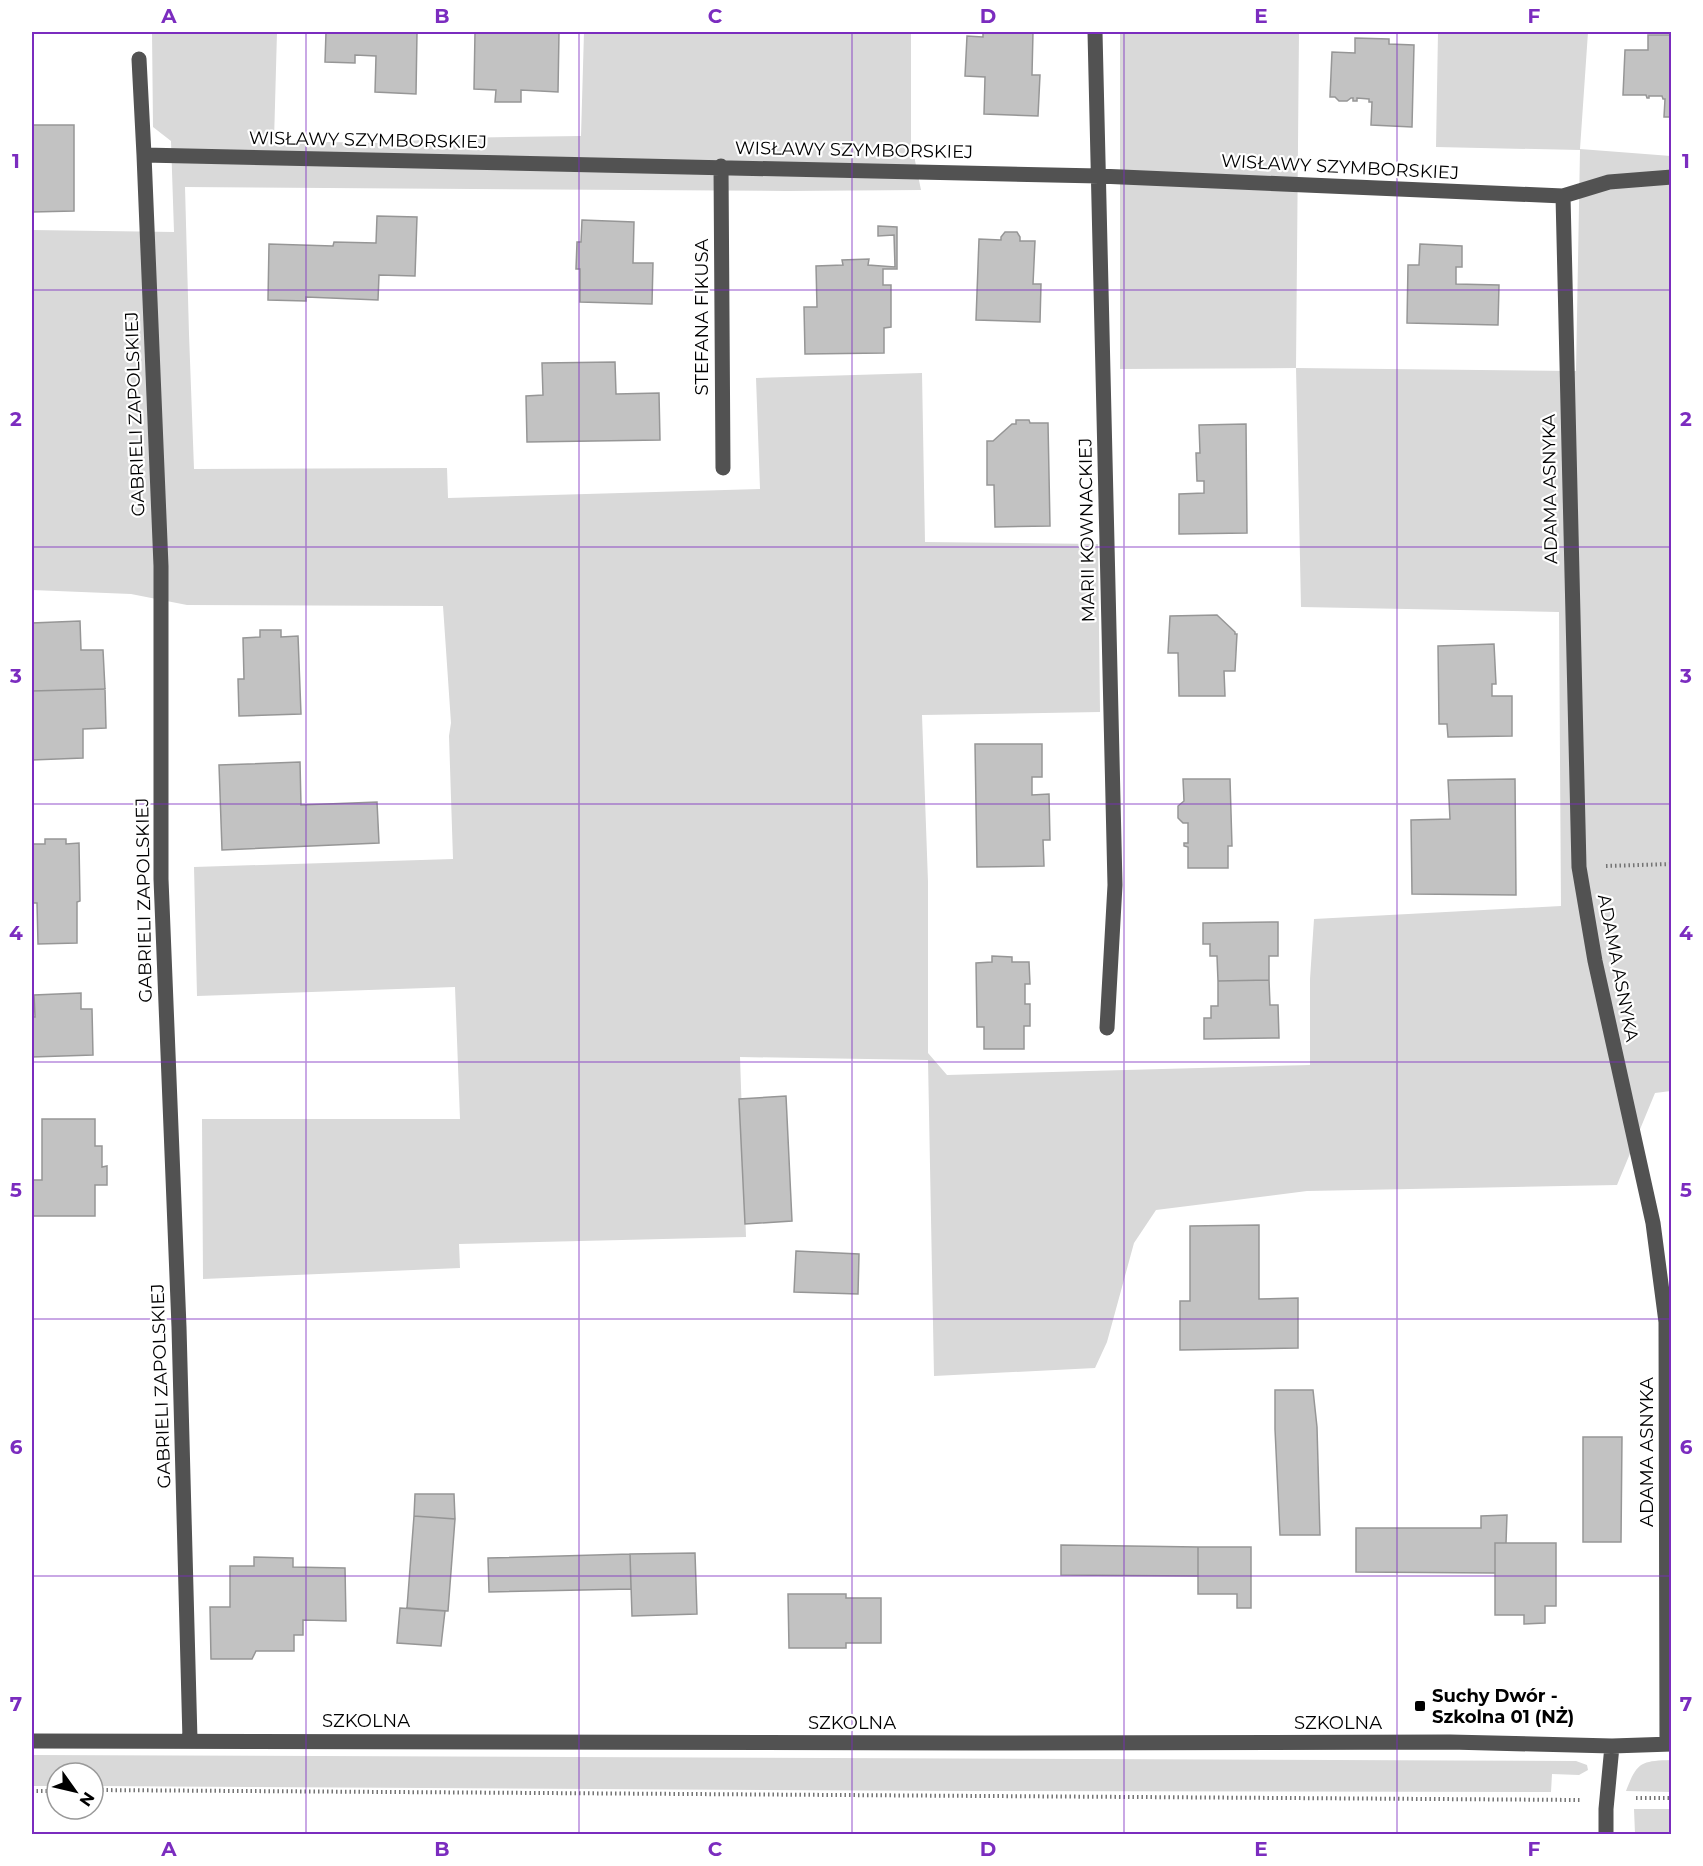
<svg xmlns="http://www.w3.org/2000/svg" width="1703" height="1866" font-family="Montserrat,sans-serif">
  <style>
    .green { fill: #d9d9d9 }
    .building { fill: #c2c2c2; stroke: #969696; stroke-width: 1.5 }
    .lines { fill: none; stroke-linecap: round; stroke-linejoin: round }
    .path { stroke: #747474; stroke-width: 4; stroke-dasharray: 1.5 3; stroke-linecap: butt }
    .minor { stroke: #525252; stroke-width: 15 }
    .grid { fill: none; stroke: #7b2cbf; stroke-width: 1.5; stroke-opacity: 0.55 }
    .poi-dot { fill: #000; stroke: #fff; stroke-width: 2 }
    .labels { text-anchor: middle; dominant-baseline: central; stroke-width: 4.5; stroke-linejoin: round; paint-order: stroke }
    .street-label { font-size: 18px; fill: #000; stroke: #fff }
    .poi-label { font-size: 18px; font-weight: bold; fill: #000; stroke: #fff; text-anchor: start }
    .neatline { fill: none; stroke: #7b2cbf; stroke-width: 2 }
    .grid-label { font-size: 20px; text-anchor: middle; font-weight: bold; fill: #7b2cbf }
  </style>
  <rect width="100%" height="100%" fill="#fff"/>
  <path class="green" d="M152,32H277L274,141L381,143L450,138L581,136L584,32H911V141L921,190L787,191L185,187L189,334L194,469L447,468L448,498L760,489L756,378L922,373L925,542L1098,544L1100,712L922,715L928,882V1053L947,1075L1310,1065V979L1314,919L1561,906L1559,612L1301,607L1296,368L1120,369V32H1299L1296,368L1576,371L1580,150L1436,147L1438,32H1588L1580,149L1671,156V1091L1655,1093L1617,1185L1307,1191L1156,1210L1134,1243L1107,1342L1095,1368L934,1376L928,1060L740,1057L746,1237L459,1244L460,1268L203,1279L202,1119H460L455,987L197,996L194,867L453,859L449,736L451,723L443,606L187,605L131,594L32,590V230L174,232L171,141L153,127Z
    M32,1755L1576,1761L1587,1765L1588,1770L1579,1775L1552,1774L1551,1792L956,1791L93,1786V1773H57V1786H32Z
    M1671,1760V1792L1626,1791C1637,1762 1641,1761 1671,1760Z
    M1634,1809H1671V1834H1635Z"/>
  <path class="building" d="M326,32H417L416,94L375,92L376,56L355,55V63L325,62Z
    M475,32H559L558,92L521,90V102H495L496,90L474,89Z
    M983,32H1033L1032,75H1040L1038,116L984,114L985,77L965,76L967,36L983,37Z
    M1648,35H1672V117H1664L1665,99H1663L1662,96H1649V98H1647L1646,95H1623L1625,50H1648Z
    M1355,38L1389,39V44L1414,45L1412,127L1371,125L1372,102H1369V99L1357,98V101H1353V98H1351L1347,101H1339L1335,97H1330L1332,52L1355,53Z
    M32,125H74V211L32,212Z
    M377,216L417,217L415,276L379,275L378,300L306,297V301L268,300L269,244L333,246L334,242L376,243Z
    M582,220L634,222L633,263H653L652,304L580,302V269H576L577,242H581Z
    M878,226L897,227V269H883V285H891V327L884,328V353L805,354L804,307H817L816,266L843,265L842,260L869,259L868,265L895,267L894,235L878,236Z
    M1005,232H1017L1020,237V241H1035L1033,284H1041L1040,322L976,320L979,239L1001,240V237Z
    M1420,244L1462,246V267H1456V284L1499,285L1498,325L1407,323L1408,265H1419Z
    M615,362L616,394L659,393L660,440L527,442L526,396L543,395L542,363Z
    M1016,420H1029L1030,423H1048L1050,526L995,527L994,485H987V441H993L1012,424H1016Z
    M1246,424L1247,533L1179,534V494L1204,493V481H1197L1196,453H1200L1199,425Z
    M1217,615L1235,632V634H1237L1235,671H1224L1225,696H1179L1178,653H1168L1170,616Z
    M80,621L81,650H103L105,689L32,691V623Z
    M260,630H281V637L298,636L301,714L239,716L238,679H244L243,638L260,637Z
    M1494,644L1496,684H1492V696H1512V736L1448,737L1447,724H1439L1438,646Z
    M105,689L106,728L83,729V758L32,760V691Z
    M975,744H1042V777H1032V795L1049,794L1050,840H1043L1044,866L977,867Z
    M300,762L301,805L377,802L379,843L222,850L219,765Z
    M1183,779H1230L1232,846H1228V868H1188V847L1184,846V843H1188V823H1183L1178,818V806L1184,801Z
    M1515,779L1516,895L1412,894L1411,820L1450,819L1448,780Z
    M45,839H66V844L79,843L80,901L77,902V943L38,944L37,903H33L32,844H45Z
    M1278,922V956H1269V980L1218,981L1217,956H1210V944H1203V923Z
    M992,956L1012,957V962H1029L1030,984H1025V1004H1030V1026H1024V1049H984V1027H977L976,963L992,962Z
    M1269,980L1270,1005H1278L1279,1038L1204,1039V1018H1211V1006H1218V981Z
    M81,993V1009H92L93,1055L32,1057V1017H35L34,995Z
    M786,1096L792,1221L745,1224L739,1099Z
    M42,1119H95V1146H102V1167L107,1166V1185H95V1216H32V1180H42Z
    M1259,1225V1299L1298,1298V1348L1180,1350V1301H1190V1226Z
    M796,1251L859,1254L858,1294L794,1292Z
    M1275,1390H1313L1317,1427L1320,1535H1280L1275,1429Z
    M1583,1437H1622L1621,1542H1583Z
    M415,1494H454L455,1519L414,1516Z
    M1507,1515L1506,1543H1495V1573L1356,1572V1528H1481V1516Z
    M414,1516L455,1519L448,1611L407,1608Z
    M1495,1543H1556V1606H1545V1623L1524,1624V1615H1495Z
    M1061,1545L1198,1547V1576L1061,1575Z
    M1198,1547H1251V1608H1237V1594H1198Z
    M695,1553L697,1614L632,1616L630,1554Z
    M630,1554L631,1589L489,1592L488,1558Z
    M254,1557L293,1558V1567L345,1568L346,1621L303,1620V1635H294V1651H256L252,1659H211L210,1607H230V1566H254Z
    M788,1594H846V1598H881V1643H846V1648H789Z
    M400,1608L445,1611L441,1646L397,1643Z"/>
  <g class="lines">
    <path class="path" d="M1606,866L1672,864
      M93,1790L1580,1800
      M32,1791H57
      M1636,1798H1672"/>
    <path class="minor" d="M1095,32L1115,885L1107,1028
      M139,59L144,155L161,566V879L179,1327L190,1740
      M144,155L1099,176L1563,196L1609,182L1672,177
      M721,166L723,468
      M1563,196L1579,867L1595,961L1653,1223L1666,1322L1667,1744
      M32,1741L984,1743L1450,1742L1612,1746L1672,1744
      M1606,1834V1809L1612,1746"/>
  </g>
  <path class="grid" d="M306,32V1834M579,32V1834M852,32V1834M1124,32V1834M1397,32V1834M32,290H1672M32,547H1672M32,804H1672M32,1062H1672M32,1319H1672M32,1576H1672"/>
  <rect class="poi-dot" x="1414" y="1700" width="12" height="12" rx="3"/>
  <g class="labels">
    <g class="street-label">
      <text transform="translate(368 140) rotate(1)">WISŁAWY SZYMBORSKIEJ</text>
      <text transform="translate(854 150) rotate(1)">WISŁAWY SZYMBORSKIEJ</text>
      <text transform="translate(1340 167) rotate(3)">WISŁAWY SZYMBORSKIEJ</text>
      <text transform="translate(702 317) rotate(-90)">STEFANA FIKUSA</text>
      <text transform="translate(135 414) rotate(-92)">GABRIELI ZAPOLSKIEJ</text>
      <text transform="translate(1550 489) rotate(-91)">ADAMA ASNYKA</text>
      <text transform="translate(1087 530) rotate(-91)">MARII KOWNACKIEJ</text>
      <text transform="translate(144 900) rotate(-91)">GABRIELI ZAPOLSKIEJ</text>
      <text transform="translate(1618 968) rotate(79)">ADAMA ASNYKA</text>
      <text transform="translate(161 1386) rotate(-92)">GABRIELI ZAPOLSKIEJ</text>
      <text transform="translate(1647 1452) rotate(-90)">ADAMA ASNYKA</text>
      <text x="366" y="1721">SZKOLNA</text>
      <text x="852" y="1723">SZKOLNA</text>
      <text x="1338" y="1723">SZKOLNA</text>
    </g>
    <g class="poi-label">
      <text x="1432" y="1696">Suchy Dwór -<tspan x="1432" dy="21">Szkolna 01 (NŻ)</tspan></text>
    </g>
  </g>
  <rect width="1703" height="1866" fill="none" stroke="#ffffff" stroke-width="66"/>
  <g transform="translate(75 1791) rotate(124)"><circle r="28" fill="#ffffff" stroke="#999999" stroke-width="1.5"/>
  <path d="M0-4.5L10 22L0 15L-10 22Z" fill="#000000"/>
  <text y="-9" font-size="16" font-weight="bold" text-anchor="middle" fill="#000000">N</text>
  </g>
  <rect x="33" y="33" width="1637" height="1800" class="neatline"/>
  <g class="grid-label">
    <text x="169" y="23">A</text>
    <text x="442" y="23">B</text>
    <text x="715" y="23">C</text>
    <text x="988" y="23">D</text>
    <text x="1261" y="23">E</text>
    <text x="1534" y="23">F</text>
    <text x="16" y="168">1</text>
    <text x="1686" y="168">1</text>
    <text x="16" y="426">2</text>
    <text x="1686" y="426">2</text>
    <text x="16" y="683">3</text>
    <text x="1686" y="683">3</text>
    <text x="16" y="940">4</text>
    <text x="1686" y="940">4</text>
    <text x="16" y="1197">5</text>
    <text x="1686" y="1197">5</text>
    <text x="16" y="1454">6</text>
    <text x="1686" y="1454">6</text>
    <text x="16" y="1711">7</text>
    <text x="1686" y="1711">7</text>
    <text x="169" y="1856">A</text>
    <text x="442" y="1856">B</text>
    <text x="715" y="1856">C</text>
    <text x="988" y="1856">D</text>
    <text x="1261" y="1856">E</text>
    <text x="1534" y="1856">F</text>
  </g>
</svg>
